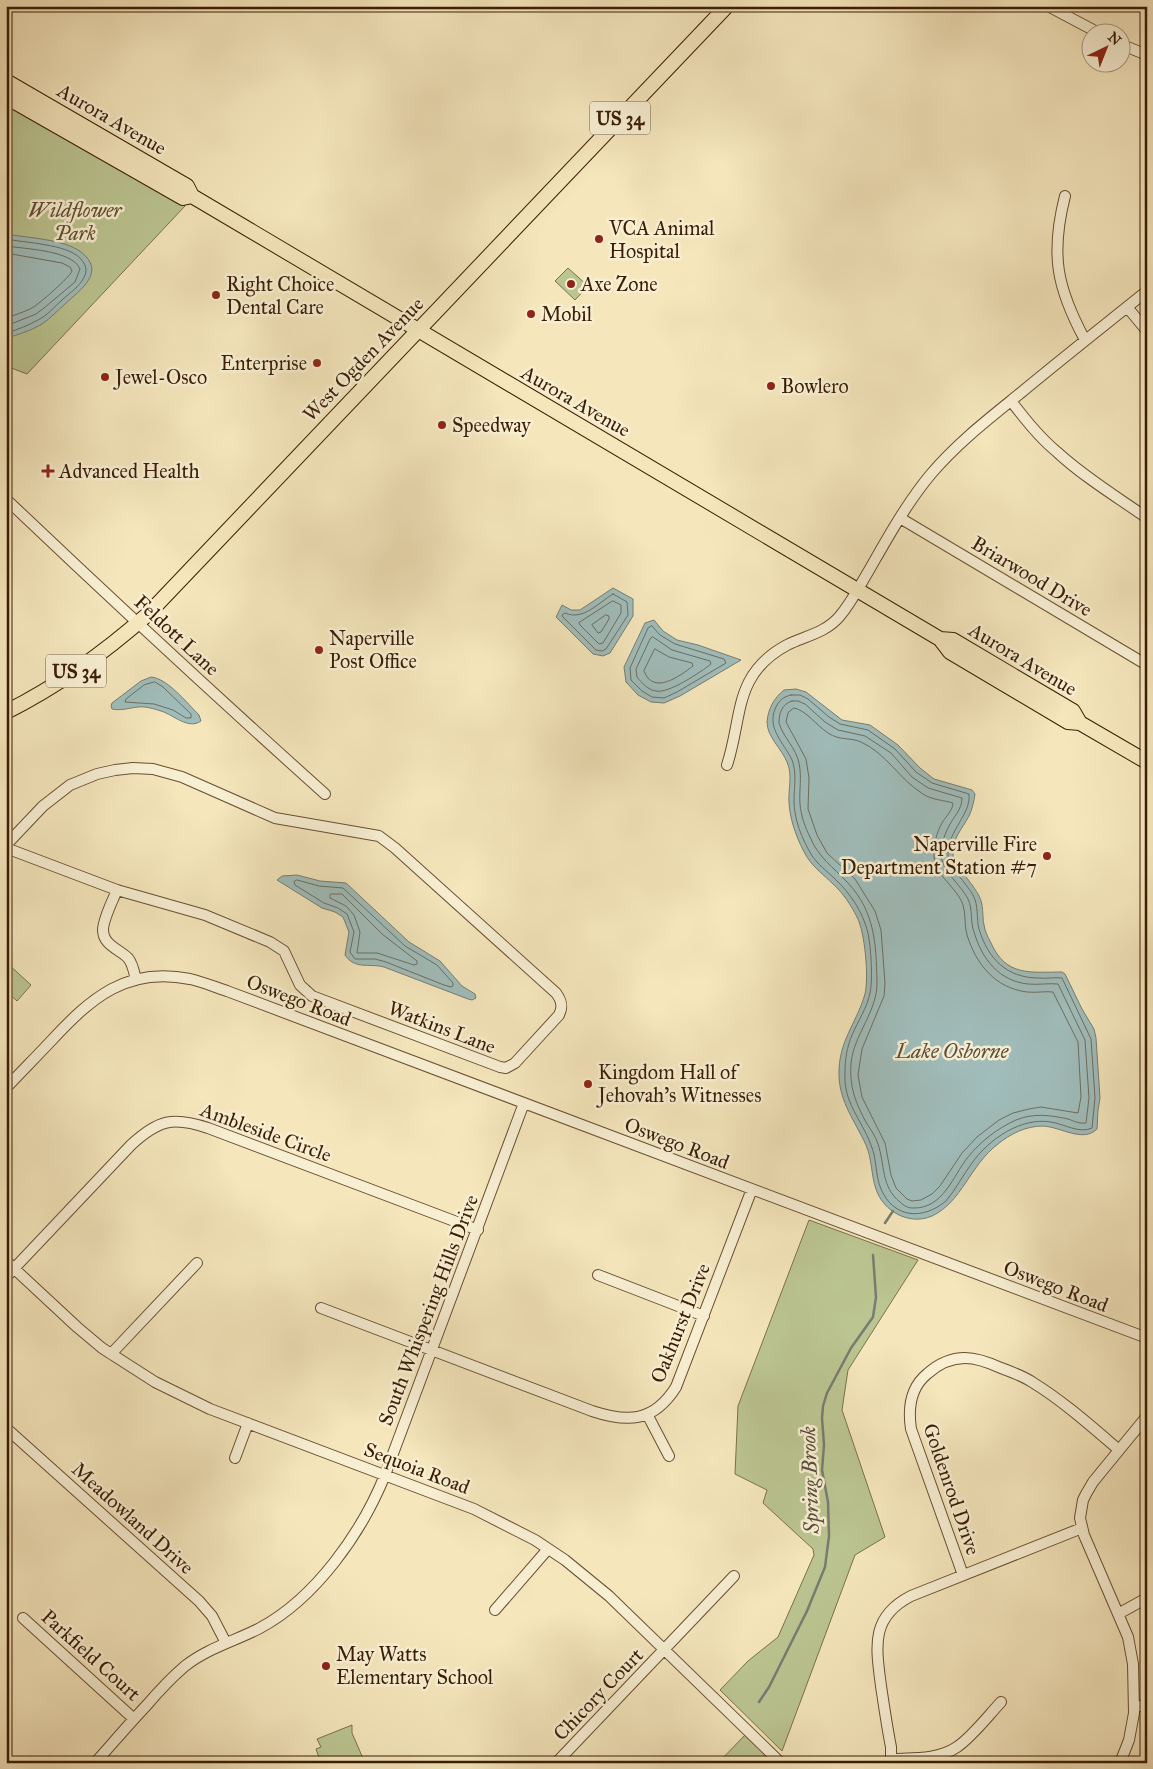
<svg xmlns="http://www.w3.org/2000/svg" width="1153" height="1769" font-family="'IM FELL Great Primer',serif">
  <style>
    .green { fill: #bbc591; stroke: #7a714a }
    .water { fill: #a0bdbb; stroke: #777d72 }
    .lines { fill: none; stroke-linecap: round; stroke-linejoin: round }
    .shore { stroke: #6d6d60; stroke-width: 1 }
    .stream { stroke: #777d72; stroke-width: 2.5 }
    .minor-casing { stroke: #694f32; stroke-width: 12 }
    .major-casing { stroke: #3a1d04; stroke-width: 16 }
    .minor { stroke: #f8efd3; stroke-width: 10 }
    .major { stroke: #f5e6bc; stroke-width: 14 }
    .poi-dot { fill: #8f2418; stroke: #f8efd3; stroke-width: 2 }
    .labels { text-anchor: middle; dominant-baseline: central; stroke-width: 5; stroke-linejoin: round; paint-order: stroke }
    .shield { fill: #f8efd3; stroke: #735c42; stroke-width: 1 }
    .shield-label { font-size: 19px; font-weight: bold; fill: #3a1d04 }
    .street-label { font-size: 20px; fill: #3a1d04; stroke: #f8efd3 }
    .park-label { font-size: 20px; font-style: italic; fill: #614f2e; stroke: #f8efd3 }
    .poi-label { font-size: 20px; fill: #3a1d04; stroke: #f8efd3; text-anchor: start }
    .water-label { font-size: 21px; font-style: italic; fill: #594d3b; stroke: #f8efd3 }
  </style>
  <rect width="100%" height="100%" fill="#f5e6bc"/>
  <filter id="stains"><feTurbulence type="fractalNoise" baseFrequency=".004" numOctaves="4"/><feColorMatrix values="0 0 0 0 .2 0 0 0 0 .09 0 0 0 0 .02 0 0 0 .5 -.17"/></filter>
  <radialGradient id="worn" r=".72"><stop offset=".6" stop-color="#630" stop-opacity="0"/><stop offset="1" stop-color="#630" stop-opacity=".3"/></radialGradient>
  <path class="green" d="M6,102L185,206L27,374L6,366Z
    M568,268L588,286L575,300L555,281Z
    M6,962L31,985L17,1001L6,991Z
    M809,1220L918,1260L848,1370L842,1410L885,1537L855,1555L782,1751L720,1690L748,1661L778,1637L814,1555L813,1549L763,1503L767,1490L735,1474L738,1406Z
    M352,1725V1733L365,1763H321L316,1749L321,1747L317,1739Z
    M745,1735L773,1763H718Z"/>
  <path class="water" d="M6,234C28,238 64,239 81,252C107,272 80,290 65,304C58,310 51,318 42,324C32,330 18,335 6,338Z
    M613,588L633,599V616L610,653L603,656L593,654L556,617L562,605L571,610H580Z
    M654,620L663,631L677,640L698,645L741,660L680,696L664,703L651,702L638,695L626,682L624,667L645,623Z
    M151,677C167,678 187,703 199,715L201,721C188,730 174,715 161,711C154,709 146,706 138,707C129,708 121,711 112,709L111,706L112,703L141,681Z
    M784,690L796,689L806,692L842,720L870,725L898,745L920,768L934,779L972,790L975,794C974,801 972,810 969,816C962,829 952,839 953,854C953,863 974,885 979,896C984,905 982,916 984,925C985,932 988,937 991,943C1006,977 1031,972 1062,972L1065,974L1082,1009L1094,1029L1096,1038L1100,1098L1098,1110L1097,1129C1083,1143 1061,1127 1043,1126C1026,1126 1010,1134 998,1144C970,1165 962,1202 932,1216C909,1226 883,1211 876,1189C871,1175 872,1158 866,1145C855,1121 840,1103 839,1076C838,1041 856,1025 865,994C869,978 865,932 857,917C851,905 843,893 833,884C824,875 814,868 807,857C798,842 790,821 789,803C788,789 793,775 787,762C782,749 767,737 767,722C768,709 774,698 784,690Z
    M297,875L320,881L346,883L409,942L440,961L462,986L475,994L476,998L472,1000L468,999L384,967C369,963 355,970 345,955L349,932L343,917L335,912L322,908L277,880L282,876Z"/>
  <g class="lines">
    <path class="shore" d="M6,239C26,243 66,244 80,258C97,275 73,290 62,300C54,307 48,315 38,320C29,325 17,330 6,333
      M6,246C25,249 72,250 80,269L75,282L44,308L36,314L6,326
      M6,253L62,263L70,267L72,271C70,277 39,304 32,308C24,312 15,315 6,318
      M613,594L627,602L628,615L606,649L602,651L596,650L563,617L562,615L565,613C583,621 598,603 613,594Z
      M613,601L621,605V613L603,643L599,644L580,625L579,623Z
      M606,615L609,616V619L601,632L598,633L592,625Z
      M652,626L660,635L675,644L724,659L726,663L677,692L664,698L652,697L642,691L631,680L630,668L648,628Z
      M653,637L672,650L710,661L711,664C701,672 668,694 656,691C648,690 642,683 637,677L636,669L650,639Z
      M655,649L669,657L692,663L693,666C680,676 653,696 644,671Z
      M155,682L163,687L191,714V718H186L173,710L154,704L125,702L126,699L144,685Z
      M791,695H800L808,699L829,717L840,724L868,730L895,749L916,772L932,783L969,794C971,815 948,830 948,854C948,866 967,884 973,895C979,906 976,918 979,929C988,959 1007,978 1039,978C1046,979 1054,977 1062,978L1091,1039L1095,1098L1092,1128C1080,1134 1064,1124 1051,1122C1021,1117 989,1139 972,1163C963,1175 956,1189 946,1201C923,1220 894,1219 881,1189C875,1175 877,1159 871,1145C861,1118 843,1103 845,1072C845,1059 847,1047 852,1035C858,1021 867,1008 870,993C873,980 871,947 868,933C863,912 850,893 835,879C827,871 817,864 811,854C802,839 794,819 794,801C794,787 797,773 792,760C784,743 767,729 775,709C779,700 783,697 791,695Z
      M792,701H798L805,704L825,722L838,730L865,736L891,753L912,777L928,788L962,798C962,810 953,817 948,828C944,836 941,845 941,854C941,870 961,885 968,899C973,909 970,922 974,932C982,959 999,981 1028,984C1038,985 1049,983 1058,984L1085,1040L1089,1098L1086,1123C1079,1124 1074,1121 1068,1119C1050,1115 1033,1113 1016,1120C998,1128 981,1141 968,1157C953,1176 943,1209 913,1208C908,1208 904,1206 900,1202C881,1187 885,1165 878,1144C876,1137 871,1130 867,1124C856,1104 849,1087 851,1063C854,1034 878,1011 877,981C876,944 875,912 848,883C833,867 818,857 810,837C805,827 801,816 800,804C799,790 802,777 799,763C796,748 783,737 779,723C779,713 782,704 792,701Z
      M794,708C806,710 817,726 828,733C840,741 850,737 861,742C886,753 900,780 923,794C932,800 943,800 953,803C953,810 946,816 942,823C937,832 933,845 934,856C935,876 957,887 963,905C966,914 964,925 967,935C976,964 995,988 1027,992C1036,993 1045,991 1053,992L1078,1042L1081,1097L1078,1113L1041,1107L1029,1109L1013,1113L999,1120L977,1137L962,1153L940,1186L932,1194L921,1200L912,1201L907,1199L896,1188L891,1175L885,1143L862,1097L858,1075L862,1049L884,996L885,983L881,930L875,911L855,879L827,853L817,835L808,809L809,778L806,759L786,722L788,713Z
      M297,880L319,886L343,888L405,946L437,965L453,983V986L451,987L444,985L386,962L375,959H355L350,952L354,932L347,914L338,908L324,903L295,885L294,882Z
      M332,894H342L382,934L417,961V964L414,965L377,953H357L360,932L354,915L346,906L330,898V895Z"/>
    <path class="stream" d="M885,1223L893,1211
      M759,1702L769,1687L807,1611L825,1567L829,1536L828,1502L822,1470L824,1445L822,1418L823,1406L827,1393L851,1348L873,1317L876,1297L873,1255"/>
    <defs>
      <path id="minor" d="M1048,6L1097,32
        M1120,44L1147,55
        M1065,196C1050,255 1057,288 1085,340
        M1127,307L1147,331
        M1011,401C1025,419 1039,437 1057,452C1084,477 1117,497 1147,518
        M6,499C111,599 217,697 325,794
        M900,518L1147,665
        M727,765C743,716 733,674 787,645C805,636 825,633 839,617C851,603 859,587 868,572C887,539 906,504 931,474C958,442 991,417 1023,391C1064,357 1106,324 1147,291
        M6,845L43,806L70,785L97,774L115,770L133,768L153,769L182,777L275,818L379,836L395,848L556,993C562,1001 563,1007 559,1015L515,1063L506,1068L500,1067L312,996L300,985L284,951L270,942L205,915L117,890L6,848
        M117,890C113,900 103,919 103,930C103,945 119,949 128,958C133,964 134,972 136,980
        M6,1088C21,1072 36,1057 51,1041C91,998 127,966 190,979C203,982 215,987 227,991L1147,1338
        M6,1261L77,1327L102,1348L155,1382L210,1409L474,1509L535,1540L565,1560L609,1596L781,1763
        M598,1275L704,1316
        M6,1277L131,1145C158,1120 173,1116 208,1128L478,1230
        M321,1308L592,1411C628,1423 654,1422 676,1387L752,1189
        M111,1354L197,1263
        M647,1414L669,1456
        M6,1428L199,1601L212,1616L226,1643
        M235,1458L248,1423
        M963,1575L911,1429C908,1409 910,1388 927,1374C937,1365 951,1358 965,1358C977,1358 990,1363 1001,1368C1012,1372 1023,1376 1032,1382C1063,1401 1091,1426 1119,1450
        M495,1610L548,1549
        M1118,1614L1147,1598
        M23,1618L134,1719
        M1134,1706H1147
        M892,1759C913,1758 938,1760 957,1747C972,1737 988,1716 1001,1702
        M95,1763C112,1744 128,1725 146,1706C158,1692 171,1678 185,1666C208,1648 235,1641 260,1628C316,1598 362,1532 385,1475L524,1103
        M556,1763L734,1576
        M891,1763V1747C887,1727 884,1706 881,1686C876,1647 870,1617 911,1596L1082,1528
        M1120,1763L1129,1740L1134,1713L1133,1664L1128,1637L1084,1535L1080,1518L1083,1500L1086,1494L1093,1482L1147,1416"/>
      <path id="major" d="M6,81L187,186L192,196L940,639L950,652L1068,722L1080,723L1147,762
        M6,97L183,198L192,196
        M940,639L953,640L1073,711L1080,723
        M6,712C58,686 104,653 148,614L727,6"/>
    </defs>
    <use href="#minor" class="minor-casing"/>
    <use href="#major" class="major-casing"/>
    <use href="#minor" class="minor"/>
    <use href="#major" class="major"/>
  </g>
  <g class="poi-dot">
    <circle cx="599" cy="239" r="5"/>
    <circle cx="571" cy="284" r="5"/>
    <circle cx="216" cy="295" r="5"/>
    <circle cx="531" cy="314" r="5"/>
    <circle cx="317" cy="363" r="5"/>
    <circle cx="105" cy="377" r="5"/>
    <circle cx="771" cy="386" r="5"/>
    <circle cx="442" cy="425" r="5"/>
    <path d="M45.5 463.5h5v5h5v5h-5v5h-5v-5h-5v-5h5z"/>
    <circle cx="319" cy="650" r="5"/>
    <circle cx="1047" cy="856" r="5"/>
    <circle cx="588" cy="1084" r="5"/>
    <circle cx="326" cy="1666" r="5"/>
  </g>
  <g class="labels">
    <g class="shield">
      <rect x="590" y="101.5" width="60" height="33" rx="4"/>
      <rect x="46" y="654.5" width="60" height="33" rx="4"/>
    </g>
    <g class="shield-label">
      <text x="620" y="118">US 34</text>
      <text x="76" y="671">US 34</text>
    </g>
    <g class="street-label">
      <text transform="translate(112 119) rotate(30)">Aurora Avenue</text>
      <text transform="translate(363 359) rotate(-46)">West Ogden Avenue</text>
      <text transform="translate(576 401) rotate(30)">Aurora Avenue</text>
      <text transform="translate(1032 576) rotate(31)">Briarwood Drive</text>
      <text transform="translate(177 635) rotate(43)">Feldott Lane</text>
      <text transform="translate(1023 659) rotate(31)">Aurora Avenue</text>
      <text transform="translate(299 1000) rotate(21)">Oswego Road</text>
      <text transform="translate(442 1027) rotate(21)">Watkins Lane</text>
      <text transform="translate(266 1132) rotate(20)">Ambleside Circle</text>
      <text transform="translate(677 1143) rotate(21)">Oswego Road</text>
      <text transform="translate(1056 1286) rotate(21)">Oswego Road</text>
      <text transform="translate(428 1310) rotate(-69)">South Whispering Hills Drive</text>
      <text transform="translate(680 1323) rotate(-68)">Oakhurst Drive</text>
      <text transform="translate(417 1468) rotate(21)">Sequoia Road</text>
      <text transform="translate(952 1489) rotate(71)">Goldenrod Drive</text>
      <text transform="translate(133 1518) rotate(42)">Meadowland Drive</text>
      <text transform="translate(91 1655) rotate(42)">Parkfield Court</text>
      <text transform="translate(598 1694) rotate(-46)">Chicory Court</text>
    </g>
    <g class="park-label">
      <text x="75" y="210">Wildflower<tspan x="75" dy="23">Park</tspan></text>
    </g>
    <g class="poi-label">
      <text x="609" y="228">VCA Animal<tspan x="609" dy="23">Hospital</tspan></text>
      <text x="226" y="284">Right Choice<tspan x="226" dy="23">Dental Care</tspan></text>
      <text x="581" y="284">Axe Zone</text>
      <text x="541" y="314">Mobil</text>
      <text x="307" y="363" text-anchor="end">Enterprise</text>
      <text x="115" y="377">Jewel-Osco</text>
      <text x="781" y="386">Bowlero</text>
      <text x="452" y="425">Speedway</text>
      <text x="59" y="471">Advanced Health</text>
      <text x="329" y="638">Naperville<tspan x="329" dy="23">Post Office</tspan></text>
      <text x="1037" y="844" text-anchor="end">Naperville Fire<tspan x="1037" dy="23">Department Station #7</tspan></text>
      <text x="598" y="1072">Kingdom Hall of<tspan x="598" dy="23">Jehovah's Witnesses</tspan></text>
      <text x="336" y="1654">May Watts<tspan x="336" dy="23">Elementary School</tspan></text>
    </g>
    <g class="water-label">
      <text x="952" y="1051">Lake Osborne</text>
      <text transform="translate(810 1480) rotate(-92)">Spring Brook</text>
    </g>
  </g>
  <rect width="1153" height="1769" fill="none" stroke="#f5e6bc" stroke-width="25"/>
  <rect x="8" y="8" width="1138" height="1754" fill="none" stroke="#3a1d04" stroke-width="2.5"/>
  <rect x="12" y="12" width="1128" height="1744" fill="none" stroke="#3a1d04"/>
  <g transform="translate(1106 48) rotate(43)"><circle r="24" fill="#f8efd3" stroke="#ac9b80"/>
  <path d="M0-4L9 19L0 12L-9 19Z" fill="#8f2418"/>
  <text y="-8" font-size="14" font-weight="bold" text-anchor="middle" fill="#3a1d04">N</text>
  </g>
  <rect width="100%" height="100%" filter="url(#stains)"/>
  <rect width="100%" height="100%" fill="url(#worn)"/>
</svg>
